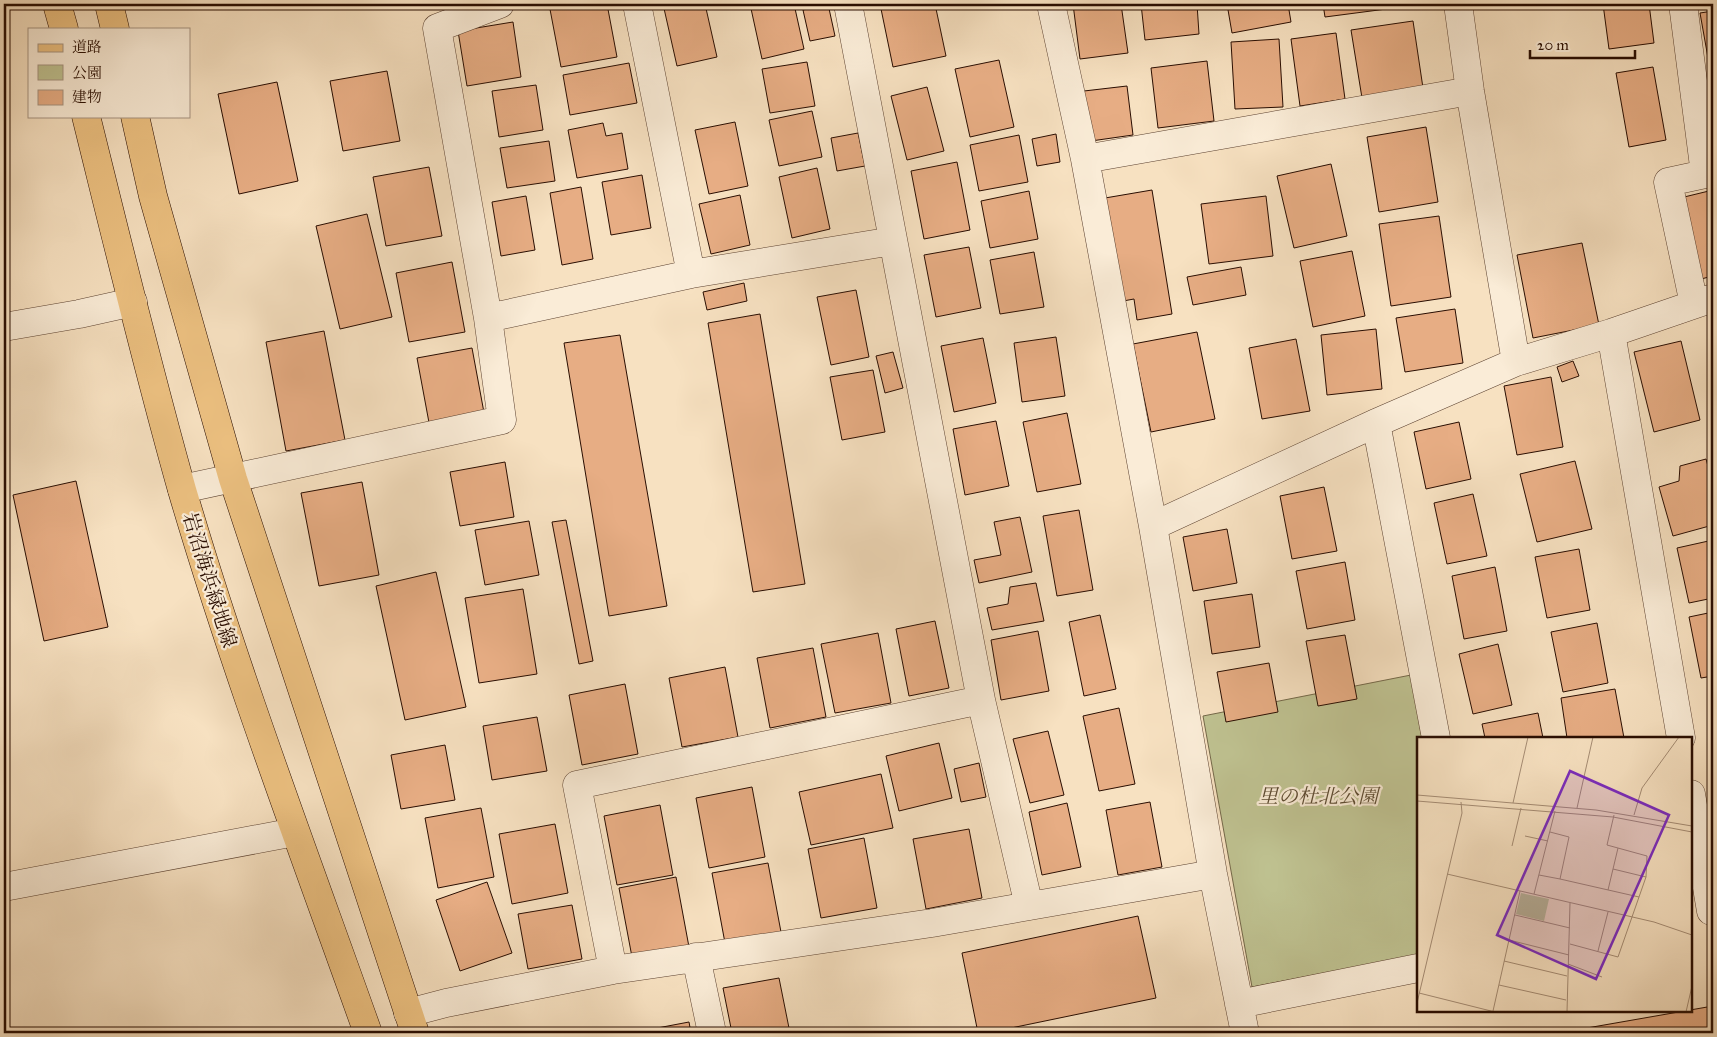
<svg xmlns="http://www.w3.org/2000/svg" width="1717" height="1037" font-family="'IM FELL Great Primer','Noto Serif JP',serif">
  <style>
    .green { fill: #bfc291; stroke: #746849 }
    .building { fill: #e7ad84; stroke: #290d01 }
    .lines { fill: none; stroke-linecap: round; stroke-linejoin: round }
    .minor-casing { stroke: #5c4231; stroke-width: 29 }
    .major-casing { stroke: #290d01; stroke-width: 29 }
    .minor { stroke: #faecd7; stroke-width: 28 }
    .major { stroke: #ecc080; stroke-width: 28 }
    .labels { text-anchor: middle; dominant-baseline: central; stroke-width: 4.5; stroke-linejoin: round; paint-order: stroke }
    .street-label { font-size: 20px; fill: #290d01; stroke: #faecd7 }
    .park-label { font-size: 20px; font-style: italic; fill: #5e4c33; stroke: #faecd7 }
    .inset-road { fill: none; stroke: #a58c74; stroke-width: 1 }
    .view { fill: #7b2cbf; fill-opacity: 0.15; stroke: #7b2cbf; stroke-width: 2.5 }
    .inset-edge { fill: none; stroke: #290d01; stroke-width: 2.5 }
  </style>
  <rect width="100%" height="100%" fill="#f7e1c1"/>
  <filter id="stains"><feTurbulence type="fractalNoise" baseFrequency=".004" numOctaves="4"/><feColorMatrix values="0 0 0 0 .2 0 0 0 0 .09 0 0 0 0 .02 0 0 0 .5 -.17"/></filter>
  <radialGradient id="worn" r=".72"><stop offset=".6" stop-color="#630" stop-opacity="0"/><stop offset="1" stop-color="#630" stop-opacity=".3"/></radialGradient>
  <path class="green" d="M1411,675L1422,738H1418V955L1252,987L1203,716Z"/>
  <path class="building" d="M549,4H607L617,57L561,67Z
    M663,4H705L717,57L677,66Z
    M750,4H794L804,49L762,59Z
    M828,4L835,36L810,41L803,10Z
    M880,4H935L946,56L893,67Z
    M1073,4H1121L1128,53L1080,59Z
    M1141,4H1197L1199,34L1145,40Z
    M1227,4H1288L1291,22L1232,33Z
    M1323,4H1393L1394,8L1325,17Z
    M1603,4H1649L1654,43L1609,49Z
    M1713,11V86L1700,13Z
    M1413,21L1423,88L1362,98L1351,30Z
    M513,22L521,77L467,86L458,31Z
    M1336,33L1345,99L1300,106L1291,39Z
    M1279,39L1283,107L1235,109L1231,42Z
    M999,60L1014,127L970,137L955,69Z
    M1207,61L1214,121L1158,128L1151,68Z
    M807,62L815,106L770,113L762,69Z
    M629,63L637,103L570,115L563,75Z
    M1653,67L1666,140L1629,147L1616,73Z
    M387,71L400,141L343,151L330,81Z
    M277,82L298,181L239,194L218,94Z
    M536,85L543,130L499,137L492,91Z
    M1127,86L1133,135L1091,141L1084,91Z
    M927,87L944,151L907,160L891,96Z
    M812,111L822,157L779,166L769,120Z
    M735,122L748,186L709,194L695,130Z
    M603,123L606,136L622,133L628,169L577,178L568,130Z
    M1426,127L1438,202L1379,212L1367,137Z
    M858,133L865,166L837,171L831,138Z
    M1056,134L1060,162L1037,166L1032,139Z
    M1019,135L1028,182L979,191L970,145Z
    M549,141L555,181L507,188L500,148Z
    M957,162L970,230L924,239L911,171Z
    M1331,164L1347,236L1294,248L1277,176Z
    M429,167L442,236L386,246L373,177Z
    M817,168L830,229L792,238L779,177Z
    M642,175L651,228L611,235L602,182Z
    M581,187L593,259L562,265L550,193Z
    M1152,190L1172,314L1137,320L1134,299L1123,301L1105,198Z
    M1713,190V276L1701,279L1680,198Z
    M1029,191L1038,239L990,248L981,201Z
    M740,195L750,245L711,254L699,204Z
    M526,196L535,250L501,256L492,202Z
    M1266,196L1273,256L1209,264L1201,204Z
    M367,214L392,317L340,329L316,226Z
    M1439,216L1451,297L1391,306L1379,224Z
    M1582,243L1599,325L1533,338L1517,255Z
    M969,247L981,308L936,317L924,255Z
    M1352,251L1365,316L1313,327L1300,261Z
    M1034,252L1044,307L1000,314L990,260Z
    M452,262L465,332L409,342L396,273Z
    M1241,267L1246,295L1193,305L1187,277Z
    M744,283L747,301L707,310L703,292Z
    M856,290L869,357L831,365L817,297Z
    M1455,309L1463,363L1405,372L1396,318Z
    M760,314L805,584L753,592L708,323Z
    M1376,329L1382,389L1327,395L1321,335Z
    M324,331L345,440L286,451L266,342Z
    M1197,332L1215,419L1151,432L1133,344Z
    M620,335L667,606L609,616L564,343Z
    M1056,337L1065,396L1022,402L1014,343Z
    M983,338L996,403L954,412L941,346Z
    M1296,339L1310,411L1262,419L1249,348Z
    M1681,341L1700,420L1654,432L1634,352Z
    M472,348L485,418L430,428L417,358Z
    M893,352L903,388L885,393L876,356Z
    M1573,361L1579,376L1562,382L1557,367Z
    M873,370L885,432L842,440L830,377Z
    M1551,377L1563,447L1517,455L1504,386Z
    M1067,413L1081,484L1037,492L1023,422Z
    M996,421L1009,486L965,495L953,429Z
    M1459,422L1471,479L1426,489L1414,432Z
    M1706,459L1713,484V525L1673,536L1659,487L1679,481L1680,466Z
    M1575,461L1592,529L1537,542L1520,474Z
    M505,462L514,517L460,526L450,472Z
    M76,481L108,627L44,641L13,495Z
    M362,482L379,575L319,586L301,493Z
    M1324,487L1337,551L1292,559L1280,496Z
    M1473,494L1487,556L1447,564L1434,503Z
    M1079,510L1093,590L1057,596L1043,516Z
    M1020,517L1032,572L979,583L974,560L1001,555L994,522Z
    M566,520L593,661L579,664L552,522Z
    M529,521L539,575L485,585L475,530Z
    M1227,529L1237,583L1193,591L1183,537Z
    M1713,540V598L1689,603L1677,548Z
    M1579,549L1590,610L1547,618L1535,557Z
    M1345,562L1355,620L1307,629L1296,571Z
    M1495,567L1507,631L1464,639L1452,576Z
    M436,572L466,707L405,720L376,586Z
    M1036,583L1044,621L992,630L987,608L1008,604L1010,587Z
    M523,589L537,674L479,683L465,598Z
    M1252,594L1260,647L1212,654L1204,601Z
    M1713,612V676L1701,678L1689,617Z
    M1100,615L1116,689L1084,696L1069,622Z
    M935,621L949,688L909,696L896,629Z
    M1597,623L1608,683L1563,692L1551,632Z
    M1038,631L1049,691L1001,700L991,640Z
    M878,633L891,703L835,713L821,644Z
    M1345,635L1357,699L1318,706L1306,641Z
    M1498,644L1512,705L1473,714L1459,654Z
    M813,648L826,717L770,728L757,658Z
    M1269,663L1278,712L1226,722L1217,672Z
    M725,667L738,737L682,747L669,678Z
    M625,684L638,754L582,765L569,695Z
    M1615,689L1624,738H1567L1561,698Z
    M1119,708L1135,784L1099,791L1083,716Z
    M1538,713L1543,738H1485L1482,724Z
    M1713,714V730L1710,715Z
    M537,717L547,771L492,780L483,726Z
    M1048,731L1064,795L1030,803L1013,739Z
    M939,743L952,798L899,811L886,756Z
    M445,745L455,800L401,809L391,755Z
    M979,763L986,797L961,802L954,769Z
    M881,774L893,828L811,845L799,792Z
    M752,787L765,857L709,868L696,798Z
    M1150,802L1162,867L1118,875L1106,810Z
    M1067,803L1081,867L1042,875L1029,812Z
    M660,805L673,875L617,885L604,816Z
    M481,808L494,877L438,888L425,818Z
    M555,824L568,893L512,904L499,834Z
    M969,829L982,898L926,909L913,839Z
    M864,838L877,908L821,918L808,849Z
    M768,863L781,932L725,943L712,873Z
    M676,877L689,947L632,957L619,888Z
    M487,882L512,953L460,971L436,900Z
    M572,905L582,959L528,969L518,914Z
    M1138,916L1156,998L987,1033H978L962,953Z
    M779,978L790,1033H732L723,988Z
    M1713,1006V1033H1564V1032Z
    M689,1022L691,1033H631Z"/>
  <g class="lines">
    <defs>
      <path id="minor" d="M1051,4L1085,159L1153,526L1213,874L1245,1033
        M1458,4L1470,91L1516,362
        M1683,4L1705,174L1668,182L1694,304
        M1085,159L1470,91
        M691,274L893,241
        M488,318L691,274L637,4
        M4,327L79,314L133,302
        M1611,333L1681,738
        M1376,423L1436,738
        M182,489L502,420L488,318L437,28L500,4
        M1153,526L1376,423L1516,362L1611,333L1713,298
        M981,700L1029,906
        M1691,794L1711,911
        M4,887L295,832
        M696,957L712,1033
        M613,970L577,785L981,700L848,4
        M1239,1004L1418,968
        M408,1013L446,1003L613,970L932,923L1213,874"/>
      <path id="major" d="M57,4L64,29
        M109,4L115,29
        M86,116C117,241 147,366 182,490C236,674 304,853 368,1033
        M135,116L153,196L233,479L415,1033"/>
    </defs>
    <use href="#minor" class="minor-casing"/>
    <use href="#major" class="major-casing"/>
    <use href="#minor" class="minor"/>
    <use href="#major" class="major"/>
  </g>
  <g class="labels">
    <g class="street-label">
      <text transform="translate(210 580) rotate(73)">岩沼海浜緑地線</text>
    </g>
    <g class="park-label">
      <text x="1318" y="796">里の杜北公園</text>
    </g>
  </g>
  <g transform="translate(1417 737)">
    <rect width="275" height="275" fill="#f7e1c1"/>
    <path d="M104,156L132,162L127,184L99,177Z" fill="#bfc291"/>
    <path class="inset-road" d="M0,58L179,73L275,89M0,64L196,80L275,95M96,66L111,0M160,71L176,0M217,78L225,51L262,0M133,95L152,100L143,142L222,160M108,99L131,104M95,109L104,71M201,111L196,132L229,140M30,137L237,185L275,198M122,138L143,142M191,153L196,132M117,157L138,74M98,178L153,191M92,203L152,218M153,207L201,220L229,140L230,119L190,108L197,78M181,214L191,175M87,224L150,239M151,227L185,240M82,248L149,263M2,256L78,275M0,266L45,76L44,65M76,274L103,154M150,275L153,166M269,275L275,249"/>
    <path class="view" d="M153,34L252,78L179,242L80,198Z"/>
    <rect width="275" height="275" class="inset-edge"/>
  </g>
  <rect width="1717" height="1037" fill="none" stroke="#f7e1c1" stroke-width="20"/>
  <rect x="5" y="5" width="1707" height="1027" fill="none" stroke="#290d01" stroke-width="2.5"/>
  <rect x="10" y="10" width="1697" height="1017" fill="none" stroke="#290d01"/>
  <rect x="28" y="28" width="162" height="90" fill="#faecd7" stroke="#a69381"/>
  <rect x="38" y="44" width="25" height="8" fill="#ecc080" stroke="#a69381"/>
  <text x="72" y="52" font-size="15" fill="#290d01">道路</text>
  <rect x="38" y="65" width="25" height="15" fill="#bfc291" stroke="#a69381"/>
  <text x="72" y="78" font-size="15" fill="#290d01">公園</text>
  <rect x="38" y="90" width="25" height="15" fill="#e7ad84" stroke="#a69381"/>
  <text x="72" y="102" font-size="15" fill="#290d01">建物</text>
  <path d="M1530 50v8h105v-8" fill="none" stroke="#290d01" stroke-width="2.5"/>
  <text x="1537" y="50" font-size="15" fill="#290d01" stroke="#faecd7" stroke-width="4" paint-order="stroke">20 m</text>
  <rect width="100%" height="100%" filter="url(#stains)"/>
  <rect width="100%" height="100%" fill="url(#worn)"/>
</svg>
